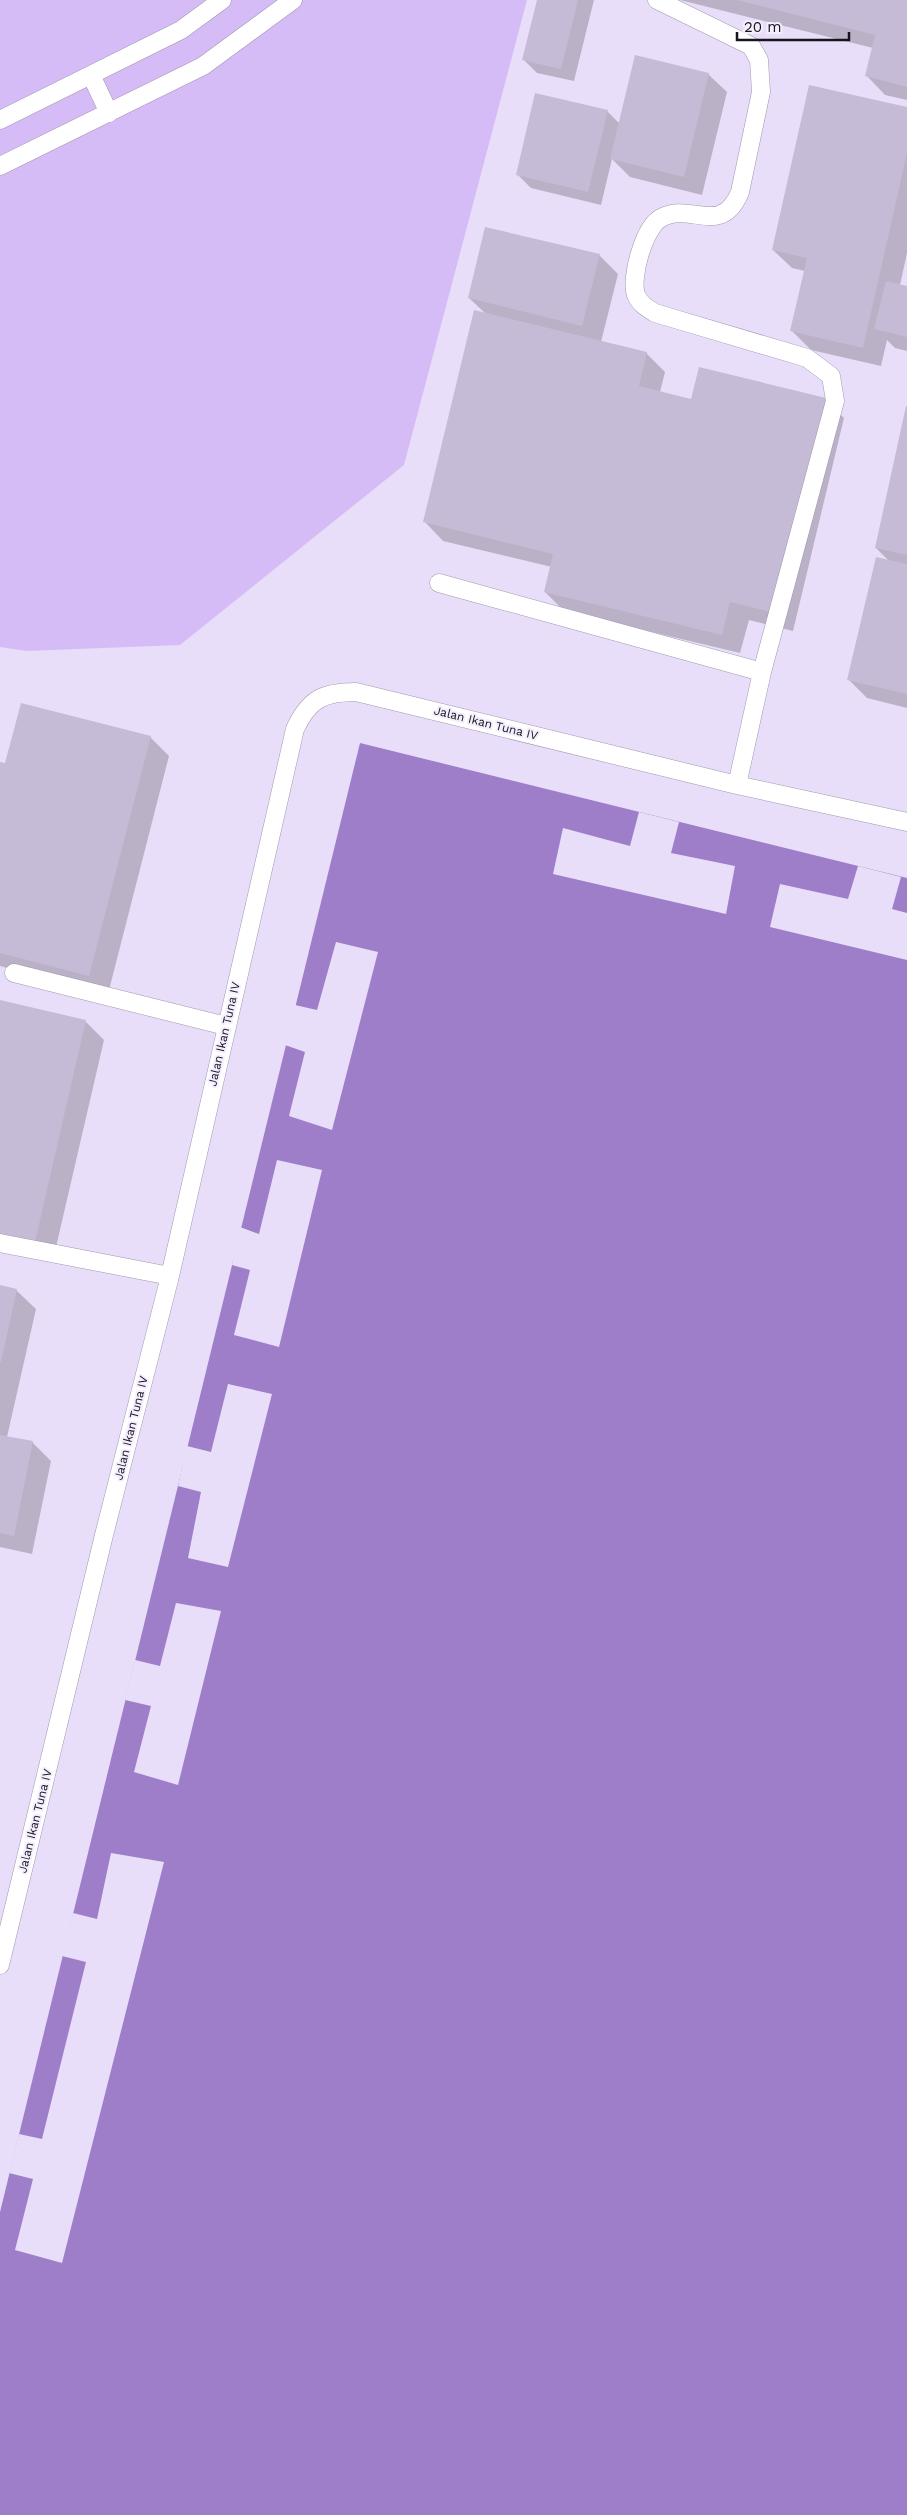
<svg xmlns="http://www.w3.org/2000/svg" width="907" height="2515" font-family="'Work Sans',sans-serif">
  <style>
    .green { fill: #d5bcf7 }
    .water { fill: #9f7ec9 }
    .pier { fill: #e9def9 }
    .shadow { fill: #0003 }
    .building { fill: #c6bbd6 }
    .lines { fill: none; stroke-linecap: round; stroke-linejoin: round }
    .lane-casing { stroke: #a197b0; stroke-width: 19 }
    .lane { stroke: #fff; stroke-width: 18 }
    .labels { text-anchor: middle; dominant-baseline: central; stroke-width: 4; stroke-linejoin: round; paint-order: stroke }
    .street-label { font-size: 12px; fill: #18141d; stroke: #f4eefe }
  </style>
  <rect width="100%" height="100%" fill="#e9def9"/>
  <path class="green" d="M0,0H527L404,465L180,645L27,651L0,647Z"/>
  <path class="water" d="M360,743L907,878V2515H0V2212Z"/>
  <path class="pier" d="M639,812L679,822L671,853L735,866L726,914L553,874L563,828L630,846Z
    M858,866L901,877L892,909L907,913V960L770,927L780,884L848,899Z
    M336,942L378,952L332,1130L289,1116L305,1052L285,1045L295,1005L317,1010Z
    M277,1160L322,1170L279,1347L234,1335L250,1270L232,1265L240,1227L259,1234Z
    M228,1384L272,1394L228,1567L188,1558L201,1492L178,1486L187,1446L211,1452Z
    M176,1603L221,1611L178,1785L134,1772L151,1706L125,1700L135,1660L160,1666Z
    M111,1853L164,1862L62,2263L15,2250L33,2179L9,2173L19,2134L42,2139L86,1962L62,1956L73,1913L97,1919Z"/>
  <path class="shadow" d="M538,0H594L574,81L537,73L524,60Z
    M680,0H907V100L885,95L867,76L873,48Z
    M708,74L727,92L702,195L630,177L612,159L601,205L531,188L517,174L607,111L620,124Z
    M907,109V253L900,285L907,287V351L895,348L887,340L881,366L811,350L792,331L805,271L792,268L773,250Z
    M599,255L618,274L601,342L646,353L665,372L660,392L692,400L825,399L844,418L793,631L749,620L740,653L564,611L545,592L552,567L443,541L425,522L486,314L469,298Z
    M907,408V708L867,698L848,679L890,562L876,548Z
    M150,737L169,756L108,994L0,966V763L6,765Z
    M0,1001L85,1021L104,1040L53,1260L0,1248Z
    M0,1287L17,1291L36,1309L7,1437L32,1442L51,1461L32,1554L0,1547Z"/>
  <path class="building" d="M537,0H578L561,69L522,60Z
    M737,0H907V87L865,76L875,35Z
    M635,55L709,73L684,177L610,159Z
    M809,85L907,107V153L863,348L790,331L807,258L772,250Z
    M535,93L608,110L588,192L516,175Z
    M485,227L600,254L582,326L468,298Z
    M886,281L907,286V337L874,329Z
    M474,310L647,352L639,386L691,399L699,367L826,398L775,613L730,602L722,635L544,592L553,554L423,522Z
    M906,406H907V555L875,548Z
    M876,557L907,564V694L847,680Z
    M21,703L151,736L89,976L0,953V762L5,763Z
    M0,1000L86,1020L35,1242L0,1234Z
    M0,1285L17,1289L1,1362H0Z
    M0,1435L33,1441L14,1536L0,1533Z"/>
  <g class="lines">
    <defs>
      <path id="lane" d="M657,0L751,46L759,60L761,92L740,192C721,238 690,201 661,218C644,227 630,278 636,295C640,304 647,308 655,313L807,358L831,376L835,401L762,672L737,785
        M91,75L109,113
        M0,120L181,30L222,0
        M0,166L203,66L293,0
        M439,583L762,672
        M14,973L226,1026
        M0,1243L170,1276
        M0,1965L104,1535L170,1276L295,729C309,699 323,692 356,692L737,785L907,822"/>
    </defs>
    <use href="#lane" class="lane-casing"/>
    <use href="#lane" class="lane"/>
  </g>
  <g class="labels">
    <g class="street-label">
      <text transform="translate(486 723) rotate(14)">Jalan Ikan Tuna IV</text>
      <text transform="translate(224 1034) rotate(-77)">Jalan Ikan Tuna IV</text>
      <text transform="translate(131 1428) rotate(-76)">Jalan Ikan Tuna IV</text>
      <text transform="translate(35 1821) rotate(-76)">Jalan Ikan Tuna IV</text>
    </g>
  </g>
  <path d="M737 32v8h112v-8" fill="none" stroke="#18141d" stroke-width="2.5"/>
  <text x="744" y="32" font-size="15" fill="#18141d" stroke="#f4eefe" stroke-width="4" paint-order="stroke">20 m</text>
</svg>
